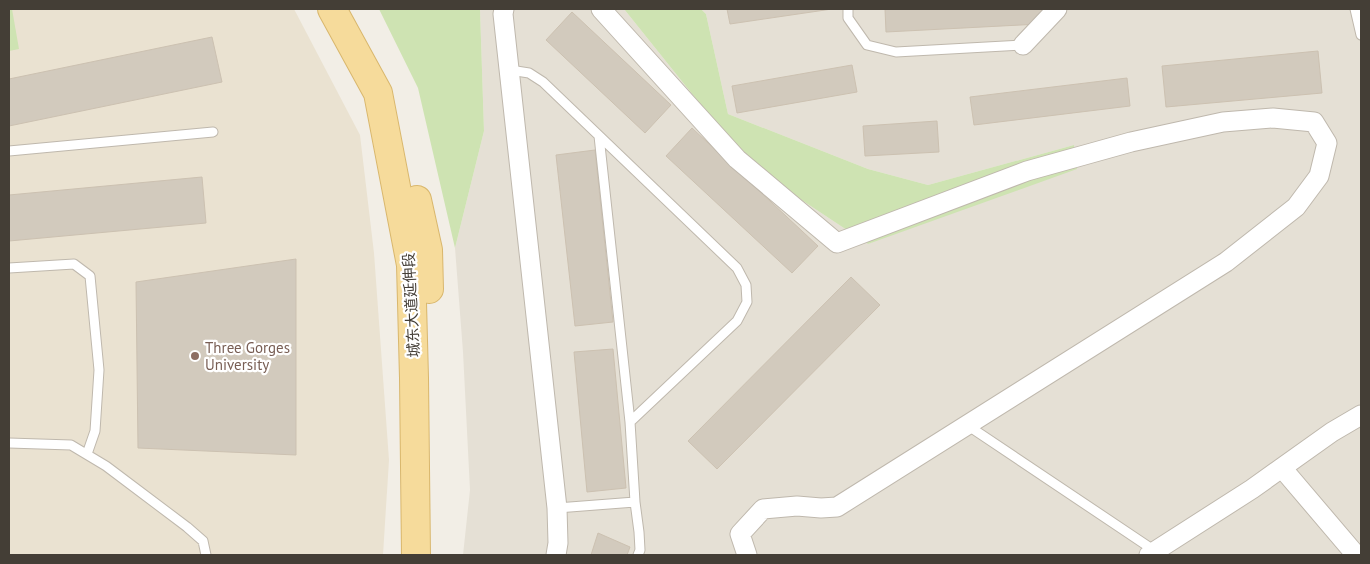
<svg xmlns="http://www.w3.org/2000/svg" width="1370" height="564" font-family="'PT Sans','Noto Sans SC',sans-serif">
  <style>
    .residential { fill: #e5e0d5 }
    .education { fill: #eae2d1 }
    .green { fill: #cee3b2 }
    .building { fill: #d2cabd; stroke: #ccc1b1 }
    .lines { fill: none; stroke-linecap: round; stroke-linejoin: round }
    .lane-casing { stroke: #bfb8ad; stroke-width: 11 }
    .street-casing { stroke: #bfb8ad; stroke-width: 21 }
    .primary-casing { stroke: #d9b76d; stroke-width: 30 }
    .lane { stroke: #fff; stroke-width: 9 }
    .street { stroke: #fff; stroke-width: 19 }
    .primary { stroke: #f6db9b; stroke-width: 28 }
    .education-dot { fill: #8d6e63; stroke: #fff; stroke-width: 2 }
    .labels { text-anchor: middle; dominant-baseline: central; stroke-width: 4.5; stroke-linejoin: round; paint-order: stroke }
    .street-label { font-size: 15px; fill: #443e36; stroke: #fff }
    .education-label { font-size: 15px; fill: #785e54; stroke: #fff; text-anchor: start }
  </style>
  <rect width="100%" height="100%" fill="#f2eee6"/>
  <path class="residential" d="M480,9H624L749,165L868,244L1074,145L928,185L868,169L728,114L706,14L701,9H1361V555H463L470,490L463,352L455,248L484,131Z"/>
  <path class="education" d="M9,9H294L360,135L374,253L389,460L383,555H9Z"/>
  <path class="green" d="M9,9H12L19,49L9,51Z
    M379,9H480L484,131L455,248L418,88Z
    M624,9H701L706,14L728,114L868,169L928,185L1074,145L1077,169L868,244L749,165Z"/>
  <path class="building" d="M727,9H832L730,24Z
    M885,9H1051L1040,24L886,32Z
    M572,12L671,105L645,133L546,40Z
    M212,37L222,82L9,126V79Z
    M1318,51L1322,93L1166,107L1162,66Z
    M852,65L857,92L737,113L732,86Z
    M1127,78L1130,106L974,125L970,97Z
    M937,121L939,152L865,156L863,126Z
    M692,128L818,246L792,273L666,156Z
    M595,150L613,322L575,326L556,155Z
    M202,177L206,223L9,241V195Z
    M296,259V455L138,448L136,282Z
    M851,277L880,305L717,469L688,441Z
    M613,349L626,488L587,492L574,352Z
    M598,533L630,547L627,555H591Z"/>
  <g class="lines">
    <defs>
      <path id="lane" d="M848,9V18L867,45L896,52L1023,45
        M1355,9L1361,35
        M510,70L529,73L543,82L737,268L746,285L747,302L737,321L630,422
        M599,136L630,422L635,502L639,532L640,550L638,555
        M9,151L213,132
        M9,268L74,264L90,276L99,370L95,431L87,454
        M967,425L1155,551
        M9,443L71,445L106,466L187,527L203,541L206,555
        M557,508L635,502"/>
      <path id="street" d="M504,9L503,14L557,508L558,543L556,555
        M601,9L737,159L837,243L1027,171L1131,142L1223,122L1273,118L1314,122L1327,143L1319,176L1296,207L1226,262L837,507L821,508L797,506L763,509L740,534L747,555
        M1023,45L1057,9
        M1282,468L1356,555
        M1149,555L1252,489L1332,432L1361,415"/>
      <path id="primary" d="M332,9L378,93L411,265L414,378L416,555
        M417,200L428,250L429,289"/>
    </defs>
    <use href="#lane" class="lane-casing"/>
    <use href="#street" class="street-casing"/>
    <use href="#primary" class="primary-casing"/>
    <use href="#lane" class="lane"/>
    <use href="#street" class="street"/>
    <use href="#primary" class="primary"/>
  </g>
  <circle class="education-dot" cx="195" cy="356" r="5"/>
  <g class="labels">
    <g class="street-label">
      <text transform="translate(411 305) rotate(-93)">城东大道延伸段</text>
    </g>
    <g class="education-label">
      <text x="205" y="347">Three Gorges<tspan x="205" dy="17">University</tspan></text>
    </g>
  </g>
  <rect width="1370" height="564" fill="none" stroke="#443e36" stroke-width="20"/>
</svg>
